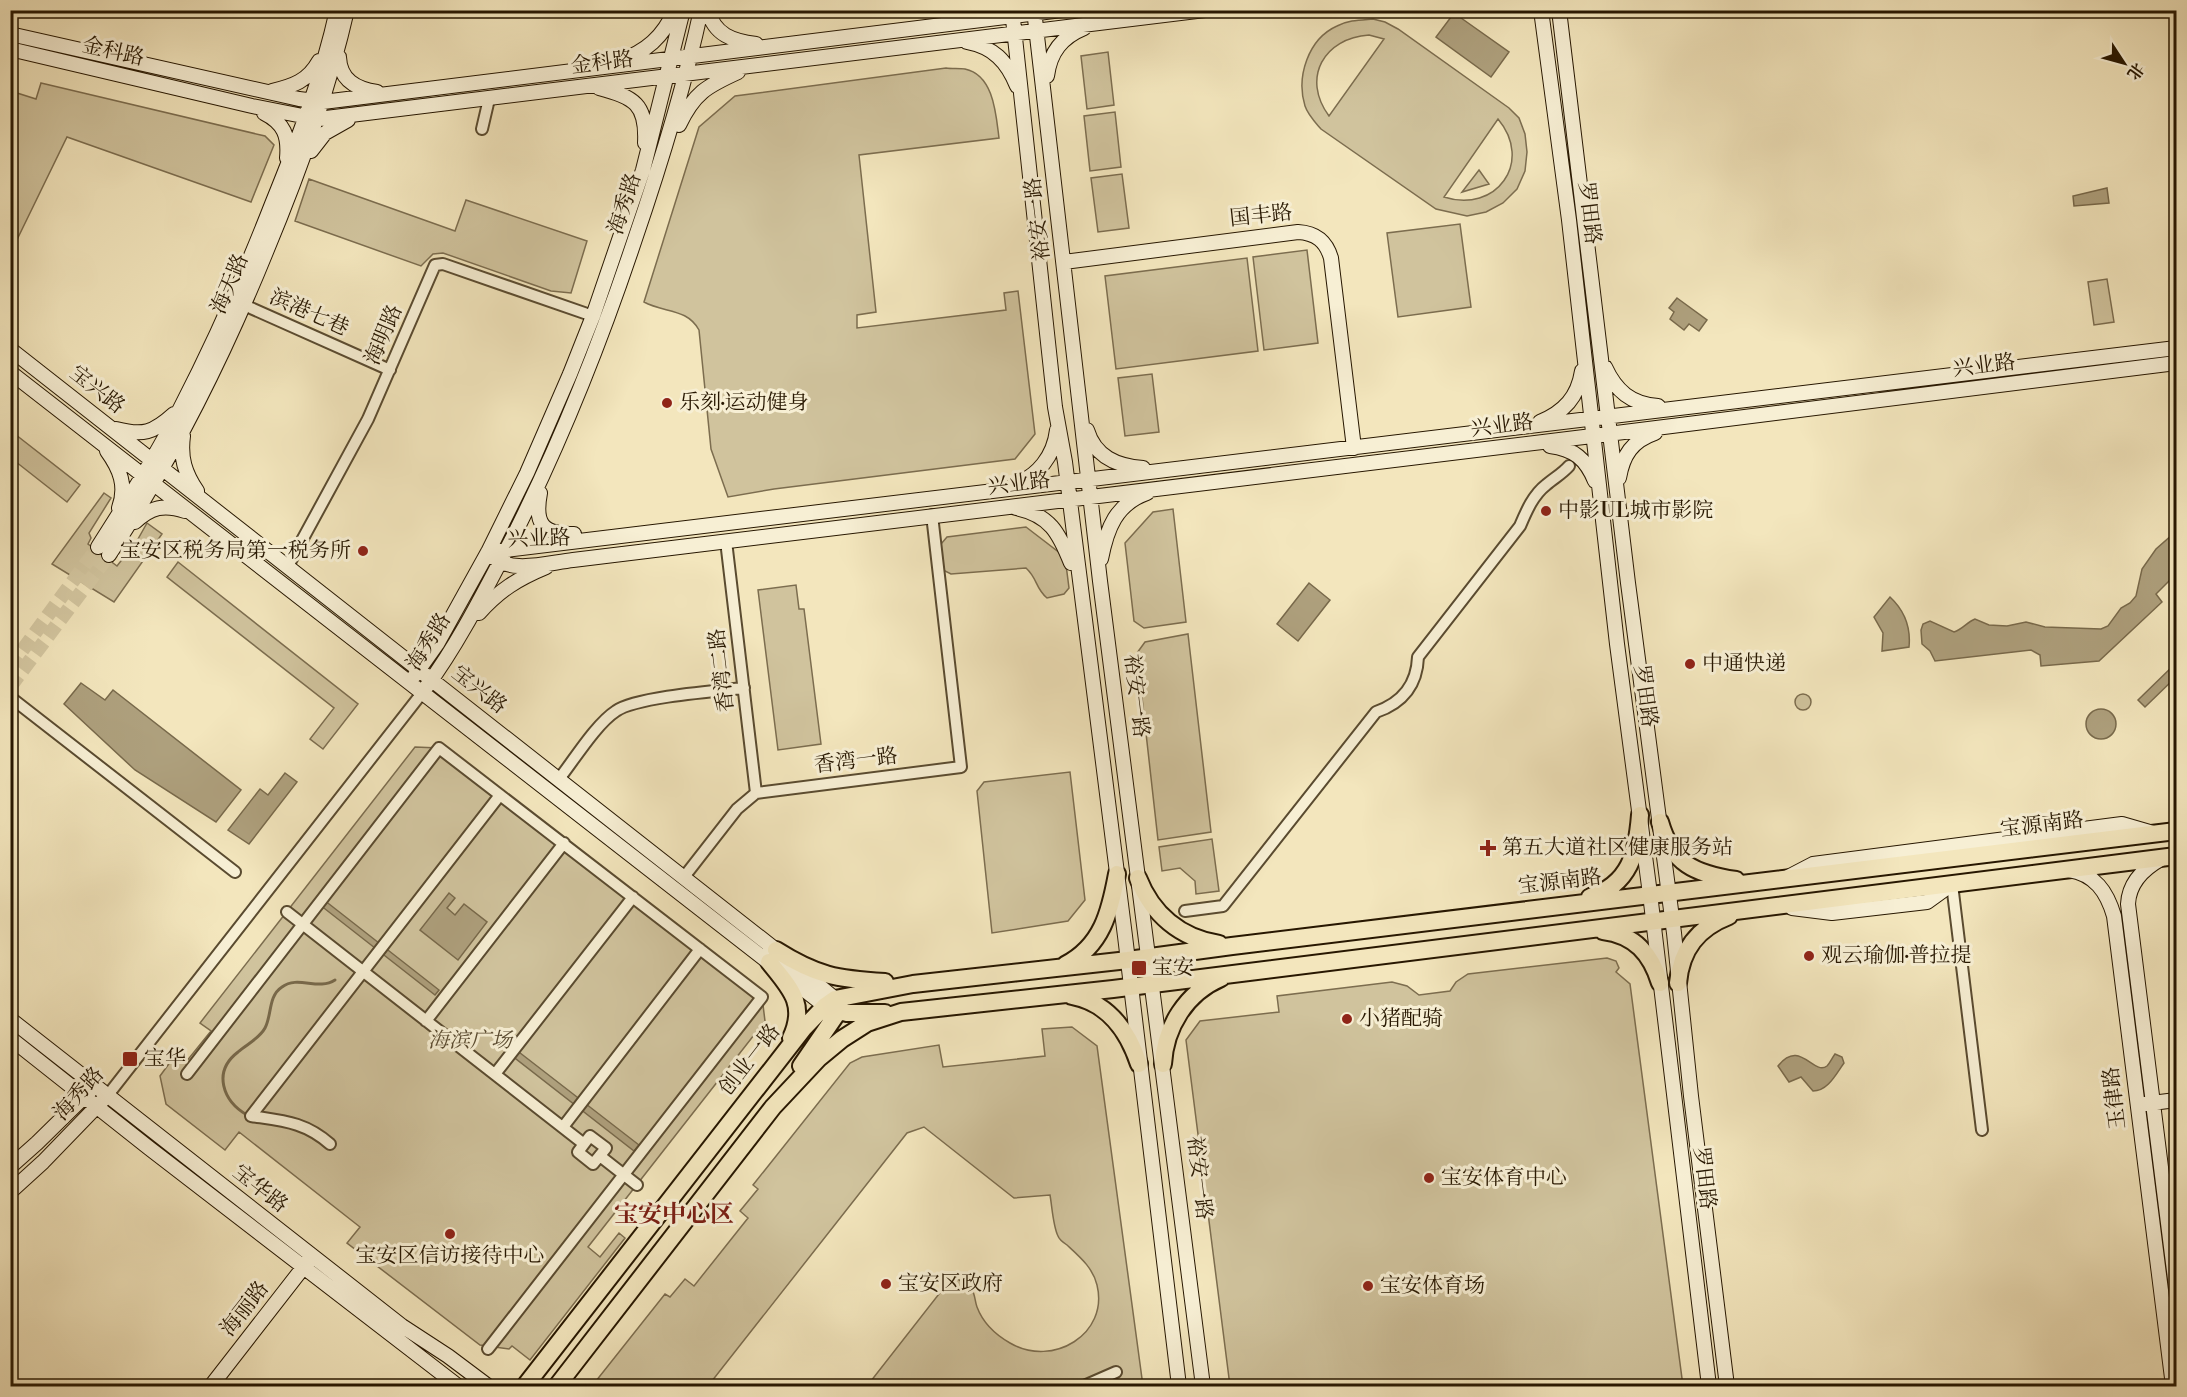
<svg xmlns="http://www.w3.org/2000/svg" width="2187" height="1397" font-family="'Libre Bodoni','Noto Serif SC',serif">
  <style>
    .green { fill: #d0c39d; stroke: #7c6d4f; stroke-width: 1.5; fill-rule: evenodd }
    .water { fill: #aea07d; stroke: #78694b; stroke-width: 1.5 }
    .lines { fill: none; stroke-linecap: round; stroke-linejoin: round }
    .stream { stroke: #78694b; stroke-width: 3 }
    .secondary-tunnel { stroke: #d4c7a1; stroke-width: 14; stroke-dasharray: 14 7; stroke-linecap: butt }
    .street-casing { stroke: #5a4b30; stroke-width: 14 }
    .secondary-casing { stroke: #271701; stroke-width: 16 }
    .primary-casing { stroke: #271701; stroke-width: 20 }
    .street { stroke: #f7efd4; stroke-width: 10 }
    .secondary { stroke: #f7efd4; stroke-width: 14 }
    .primary { stroke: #f3e6bd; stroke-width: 16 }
    .poi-dot { fill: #8f2418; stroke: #f7efd4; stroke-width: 2 }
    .labels { text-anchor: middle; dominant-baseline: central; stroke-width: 6; stroke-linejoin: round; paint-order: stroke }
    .street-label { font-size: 21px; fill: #271701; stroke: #f7efd4 }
    .poi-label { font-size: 21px; fill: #271701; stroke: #f7efd4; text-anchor: start }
    .park-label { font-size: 21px; font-style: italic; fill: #5a4b30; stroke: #f7efd4 }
    .quarter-label { font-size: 24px; font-weight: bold; fill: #7a1f14; stroke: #f7efd4 }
  </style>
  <rect width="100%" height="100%" fill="#f3e6bd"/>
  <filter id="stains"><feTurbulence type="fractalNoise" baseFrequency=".00333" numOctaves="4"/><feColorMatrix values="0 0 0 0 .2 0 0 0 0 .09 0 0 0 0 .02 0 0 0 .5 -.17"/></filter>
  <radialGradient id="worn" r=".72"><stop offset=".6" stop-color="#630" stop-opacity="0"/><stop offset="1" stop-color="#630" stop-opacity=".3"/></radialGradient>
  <path class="green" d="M1373,19L1385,22L1398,29L1509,108L1519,118L1525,134L1527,152L1525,171L1517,189L1503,203L1486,212L1467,216L1436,209L1321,129C1315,122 1308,115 1305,106C1296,77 1308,39 1337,26C1348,20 1361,20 1373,19ZM1369,35L1384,39L1329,116C1301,78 1324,38 1369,35ZM1498,119C1534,162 1496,214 1444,197Z
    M1108,52L1114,105L1087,109L1081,56Z
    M946,68C952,69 959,68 965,69C994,75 996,115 999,138L859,155L876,312L857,315V328L1006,310L1004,293L1018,291L1035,434L1015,459L774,489L728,497L711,449L699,330C687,308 664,313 644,302L699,127L735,96Z
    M41,83L265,136L274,145L251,202L67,137L11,252V107L17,93L36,99Z
    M1115,112L1121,167L1090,171L1084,116Z
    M1479,170L1489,184L1462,192Z
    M1122,174L1129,228L1098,232L1091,178Z
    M309,179L455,231L466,200L587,241L571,293L551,291L443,253L433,254L421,266L295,221Z
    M1460,224L1471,307L1398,317L1387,233Z
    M1307,250L1318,343L1264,350L1253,257Z
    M1247,258L1258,351L1116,369L1105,276Z
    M2107,279L2114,322L2094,325L2088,282Z
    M1152,374L1159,432L1125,436L1118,378Z
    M11,431L80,485L67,502L11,458Z
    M104,493L111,498L89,533L91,538L88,544L117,566L124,557L129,555L147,523L162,534L114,602L52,564Z
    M1173,509L1186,622L1144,628L1134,621L1125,543L1153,512Z
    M1026,527L1065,557L1069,588L1064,594L1047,598C1035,588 1038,579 1026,568L951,574L943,570L941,544L947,537Z
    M178,562L358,704L323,749L310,739L334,708L167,577Z
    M796,585L799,609H804L821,744L778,750L758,590Z
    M1188,634L1211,832L1158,840L1137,653L1145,642Z
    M1795 702a8 8 0 1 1 16 0a8 8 0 1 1-16 0Z
    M415,747L439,748L762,997L765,1021L588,1247L600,1257L619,1233L625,1238L530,1360L512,1346L509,1349L480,1345L347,1243L360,1227L239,1132L225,1150L166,1104L160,1076L176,1054L186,1062L211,1031L200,1023Z
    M1070,772L1085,900L1068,921L992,933L977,791L984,782Z
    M1212,839L1219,891L1196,894L1195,881L1180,868L1162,871L1159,847Z
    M1607,958L1616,961L1619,968L1616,972L1630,984L1683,1386H1230L1186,1040L1200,1021L1279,1012L1277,996L1392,982L1407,986L1419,995L1450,991L1456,982L1468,974Z
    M1072,1027L1097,1046L1143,1386H867L953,1276C958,1280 968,1284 972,1290C975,1294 975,1302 977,1307C983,1323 996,1335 1010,1343C1053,1368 1109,1334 1097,1285C1093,1268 1080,1257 1067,1245C1064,1243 1059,1239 1058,1236C1053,1226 1052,1206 1050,1195L1014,1198L924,1127L907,1133L708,1386H592L665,1294L670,1297L685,1279L694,1286L748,1218L740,1211L758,1189L753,1185L850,1063L862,1057L939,1045L943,1067L1045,1056L1042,1029Z"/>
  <path class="water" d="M1454,13L1509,52L1491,77L1436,37Z
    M2107,188L2109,203L2074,206L2073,196Z
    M1677,298L1707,320L1699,331L1689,324L1684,330L1670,319L1674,312L1669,308Z
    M2176,534V582L2175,583L2171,579L2156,594L2162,602L2099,661L2041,666L2040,655L2031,650L1935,661L1930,651L1922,644L1921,630L1923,624L1930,621L1954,632C1963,629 1967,622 1975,619L1989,625L2007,626L2026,622L2045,627L2101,629L2108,626L2121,608L2130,603L2136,596L2142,569L2156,549L2172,535Z
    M1309,583L1330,600L1298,641L1277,624Z
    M1890,597C1905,611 1911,627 1909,647L1882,651L1883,633L1874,617Z
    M2176,663V677L2145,707L2138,700Z
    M81,683L105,700L113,690L241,790L216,822L135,770L64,704Z
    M2086 724a15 15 0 1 1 30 0a15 15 0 1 1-30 0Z
    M285,773L297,782L249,844L228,830L260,789L268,795Z
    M449,893L455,898L447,908L455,915L464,904L487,922L458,960L420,930Z
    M324,900L439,990L435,995L320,905Z
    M515,1049L639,1145L634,1151L511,1055Z
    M1835,1054L1842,1057L1844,1063C1836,1074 1828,1091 1813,1091L1801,1077L1789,1082L1778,1066C1800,1038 1813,1076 1827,1066C1830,1063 1832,1058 1835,1054Z"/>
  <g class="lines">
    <path class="stream" d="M247,1115C223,1101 212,1072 238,1052C247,1044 259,1039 265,1028C272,1015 268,996 282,987C298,975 318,991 335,980"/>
    <path class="secondary-tunnel" d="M10,667L98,547
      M10,687L109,555"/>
    <defs>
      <path id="street" d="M482,129L489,99
        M244,305L390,370
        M726,541L756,793
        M288,566L368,419L435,265L443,264L593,316
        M10,697L235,872
        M559,779C574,760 596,724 616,711C636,697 715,691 744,688
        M684,877L737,809L756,793L961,767L932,515
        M1952,884L1982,1130
        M1185,911L1223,906L1376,712C1402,703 1417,685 1418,657L1520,526C1526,512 1533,495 1546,485C1554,478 1562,474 1569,466
        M287,912L584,1144
        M426,1021L564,843
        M187,1074L439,748L762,997L488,1349
        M495,1074L633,897
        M108,1095L422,693
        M563,1127L700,949
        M590,1136L606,1148L593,1164L578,1152Z
        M330,1144C305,1122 284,1121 251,1116L500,795
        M600,1156L637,1185
        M1084,1386L1116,1372"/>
      <path id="secondary" d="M708,10C714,35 733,41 756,44
        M1012,10L1055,407L1065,462L1125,936L1179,1386
        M1034,10L1100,581L1203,1386
        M1541,10L1569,220L1617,644L1650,894L1709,1386
        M1559,10L1628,583L1674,933L1691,1096L1727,1386
        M10,34L299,99L323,102L1062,10
        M967,42C993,47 1007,61 1017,86
        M10,49L252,106L318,119L1205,10
        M339,57C340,80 356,89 377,92
        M619,61C646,52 663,37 675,10
        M1047,76C1050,52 1062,37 1084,28
        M599,88C634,97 647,104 645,143
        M272,91C293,86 308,81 319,61
        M264,113C284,123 289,136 287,158
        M679,125C694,93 707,86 738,72
        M311,151L325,133L348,120
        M1064,262L1298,232C1316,233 1326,241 1331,258L1354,448
        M10,349L776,950L835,999
        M1605,367C1616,391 1631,404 1658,406
        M10,372L825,1006
        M1540,422C1564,412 1578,397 1582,371
        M116,429C143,436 153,433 174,414
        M1087,430C1095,457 1117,466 1143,468
        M183,436C180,458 185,473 197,491
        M1550,446C1574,449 1586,459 1595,481
        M107,451C120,469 127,486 119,508
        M1619,478C1623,455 1632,441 1655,433
        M1014,485C1038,476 1054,456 1057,430
        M540,493C534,525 543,534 574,534
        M1016,508C1050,515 1059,533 1071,563
        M135,522C151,507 164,504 185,511
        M98,547C127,501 157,455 181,407C215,341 245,273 272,204C298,140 322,78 337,10
        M488,552C507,576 546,563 573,560C1107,495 1642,431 2176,363
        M488,552L2176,348
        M109,555C172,460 223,358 266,252C299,173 328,94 347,10
        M1101,559C1107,528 1116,504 1147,493
        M479,613C500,590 517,579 546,567
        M415,675L437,644L488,552L527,473L570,374L593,316L643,170L683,10
        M427,686C460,641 485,590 511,541C560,444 600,344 634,242C660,166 684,89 701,10
        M2161,859C2143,869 2129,883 2128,904L2176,1287
        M2069,870C2095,874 2107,892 2114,916L2173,1386
        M1788,877L1813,864L2122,824L2153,833
        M1792,908L1832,913L1927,902L1952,884
        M10,1019L402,1326L448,1356L488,1386
        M10,1038L149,1148L458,1386
        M2144,1104L2176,1100
        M10,1167L37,1143L90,1091
        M10,1192L43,1162L103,1100
        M211,1386L309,1260"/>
      <path id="primary" d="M1660,822C1672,864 1695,874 1736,880
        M1138,878C1152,914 1180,938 1219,944
        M1590,897C1630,884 1637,853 1640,815
        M1603,931C1635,935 1651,954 1660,983
        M776,950C817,976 837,979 885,982
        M769,962C790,988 807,1004 791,1038
        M1065,965C1102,946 1110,912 1117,874
        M1678,983C1681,949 1698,928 1729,916
        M1072,996C1109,1003 1128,1031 1139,1064
        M828,1008L847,1013H885
        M1163,1064C1165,1027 1186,993 1221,978
        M801,1066L836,1015L839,1006L835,999
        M525,1386L803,1029L825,1006L835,999L913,984L1128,960L1232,946L2176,831
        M557,1386L773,1107L819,1058L842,1039L867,1023L901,1012L1113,989L2176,856"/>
    </defs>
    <use href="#street" class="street-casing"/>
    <use href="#secondary" class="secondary-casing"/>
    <use href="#primary" class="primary-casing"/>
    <use href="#street" class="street"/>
    <use href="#secondary" class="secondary"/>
    <use href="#primary" class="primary"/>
  </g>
  <g class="poi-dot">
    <circle cx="667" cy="403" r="6"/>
    <circle cx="1546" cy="511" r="6"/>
    <circle cx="363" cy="551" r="6"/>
    <circle cx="1690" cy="664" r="6"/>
    <path d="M1485 839h6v6h6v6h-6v6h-6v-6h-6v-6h6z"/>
    <circle cx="1809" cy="956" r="6"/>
    <rect x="1131" y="960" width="16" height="16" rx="3"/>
    <circle cx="1347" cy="1019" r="6"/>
    <rect x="122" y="1051" width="16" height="16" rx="3"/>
    <circle cx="1429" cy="1178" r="6"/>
    <circle cx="450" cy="1234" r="6"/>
    <circle cx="886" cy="1284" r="6"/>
    <circle cx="1368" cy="1286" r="6"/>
  </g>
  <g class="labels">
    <g class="street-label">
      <text transform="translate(113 52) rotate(13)">金科路</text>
      <text transform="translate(602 63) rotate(-7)">金科路</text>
      <text transform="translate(625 204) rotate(-72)">海秀路</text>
      <text transform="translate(1589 213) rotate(83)">罗田路</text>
      <text transform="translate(1261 216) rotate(-6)">国丰路</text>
      <text transform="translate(1038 219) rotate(-97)">裕安一路</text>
      <text transform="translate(230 284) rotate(-67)">海天路</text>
      <text transform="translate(309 313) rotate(24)">滨港七巷</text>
      <text transform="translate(384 335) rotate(-67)">海明路</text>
      <text transform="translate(1984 366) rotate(-7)">兴业路</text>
      <text transform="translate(97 390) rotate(38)">宝兴路</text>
      <text transform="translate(1502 426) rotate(-7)">兴业路</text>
      <text transform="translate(1019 484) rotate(-7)">兴业路</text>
      <text transform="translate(539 539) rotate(-2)">兴业路</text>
      <text transform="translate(429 642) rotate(-58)">海秀路</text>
      <text transform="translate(722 670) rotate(-97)">香湾二路</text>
      <text transform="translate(479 690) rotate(38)">宝兴路</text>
      <text transform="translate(1136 696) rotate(83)">裕安一路</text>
      <text transform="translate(1645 696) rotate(82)">罗田路</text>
      <text transform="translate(856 761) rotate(-7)">香湾一路</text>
      <text transform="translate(2042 825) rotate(-7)">宝源南路</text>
      <text transform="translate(1560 882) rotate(-7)">宝源南路</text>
      <text transform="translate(750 1060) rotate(-52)">创业一路</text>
      <text transform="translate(79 1094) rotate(-48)">海秀路</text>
      <text transform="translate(2115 1098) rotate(-97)">玉律路</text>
      <text transform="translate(1199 1178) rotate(83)">裕安一路</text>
      <text transform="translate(1704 1178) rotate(83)">罗田路</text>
      <text transform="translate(260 1189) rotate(38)">宝华路</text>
      <text transform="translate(245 1309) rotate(-52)">海丽路</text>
    </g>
    <g class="poi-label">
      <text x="679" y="403">乐刻·运动健身</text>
      <text x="1558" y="511">中影UL城市影院</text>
      <text x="351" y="551" text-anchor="end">宝安区税务局第一税务所</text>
      <text x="1702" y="664">中通快递</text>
      <text x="1502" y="848">第五大道社区健康服务站</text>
      <text x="1821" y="956">观云瑜伽·普拉提</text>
      <text x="1152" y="968">宝安</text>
      <text x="1359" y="1019">小猪配骑</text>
      <text x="144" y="1059">宝华</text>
      <text x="1441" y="1178">宝安体育中心</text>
      <text x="450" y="1256" text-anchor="middle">宝安区信访接待中心</text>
      <text x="898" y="1284">宝安区政府</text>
      <text x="1380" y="1286">宝安体育场</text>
    </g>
    <g class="park-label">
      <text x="470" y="1041">海滨广场</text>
    </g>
    <g class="quarter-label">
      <text x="674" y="1215">宝安中心区</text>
    </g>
  </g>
  <rect width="2187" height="1397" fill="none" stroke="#f3e6bd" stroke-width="36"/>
  <rect x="12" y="12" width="2163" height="1373" fill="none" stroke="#271701" stroke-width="3"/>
  <rect x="18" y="18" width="2151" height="1361" fill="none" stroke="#271701" stroke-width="1.5"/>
  <g transform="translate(2124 63) rotate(126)" stroke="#f7efd4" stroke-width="4.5" paint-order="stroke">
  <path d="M0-4.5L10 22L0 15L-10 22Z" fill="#271701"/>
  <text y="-9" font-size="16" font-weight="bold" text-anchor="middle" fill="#271701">北</text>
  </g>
  <rect width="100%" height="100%" filter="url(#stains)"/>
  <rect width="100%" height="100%" fill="url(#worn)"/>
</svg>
